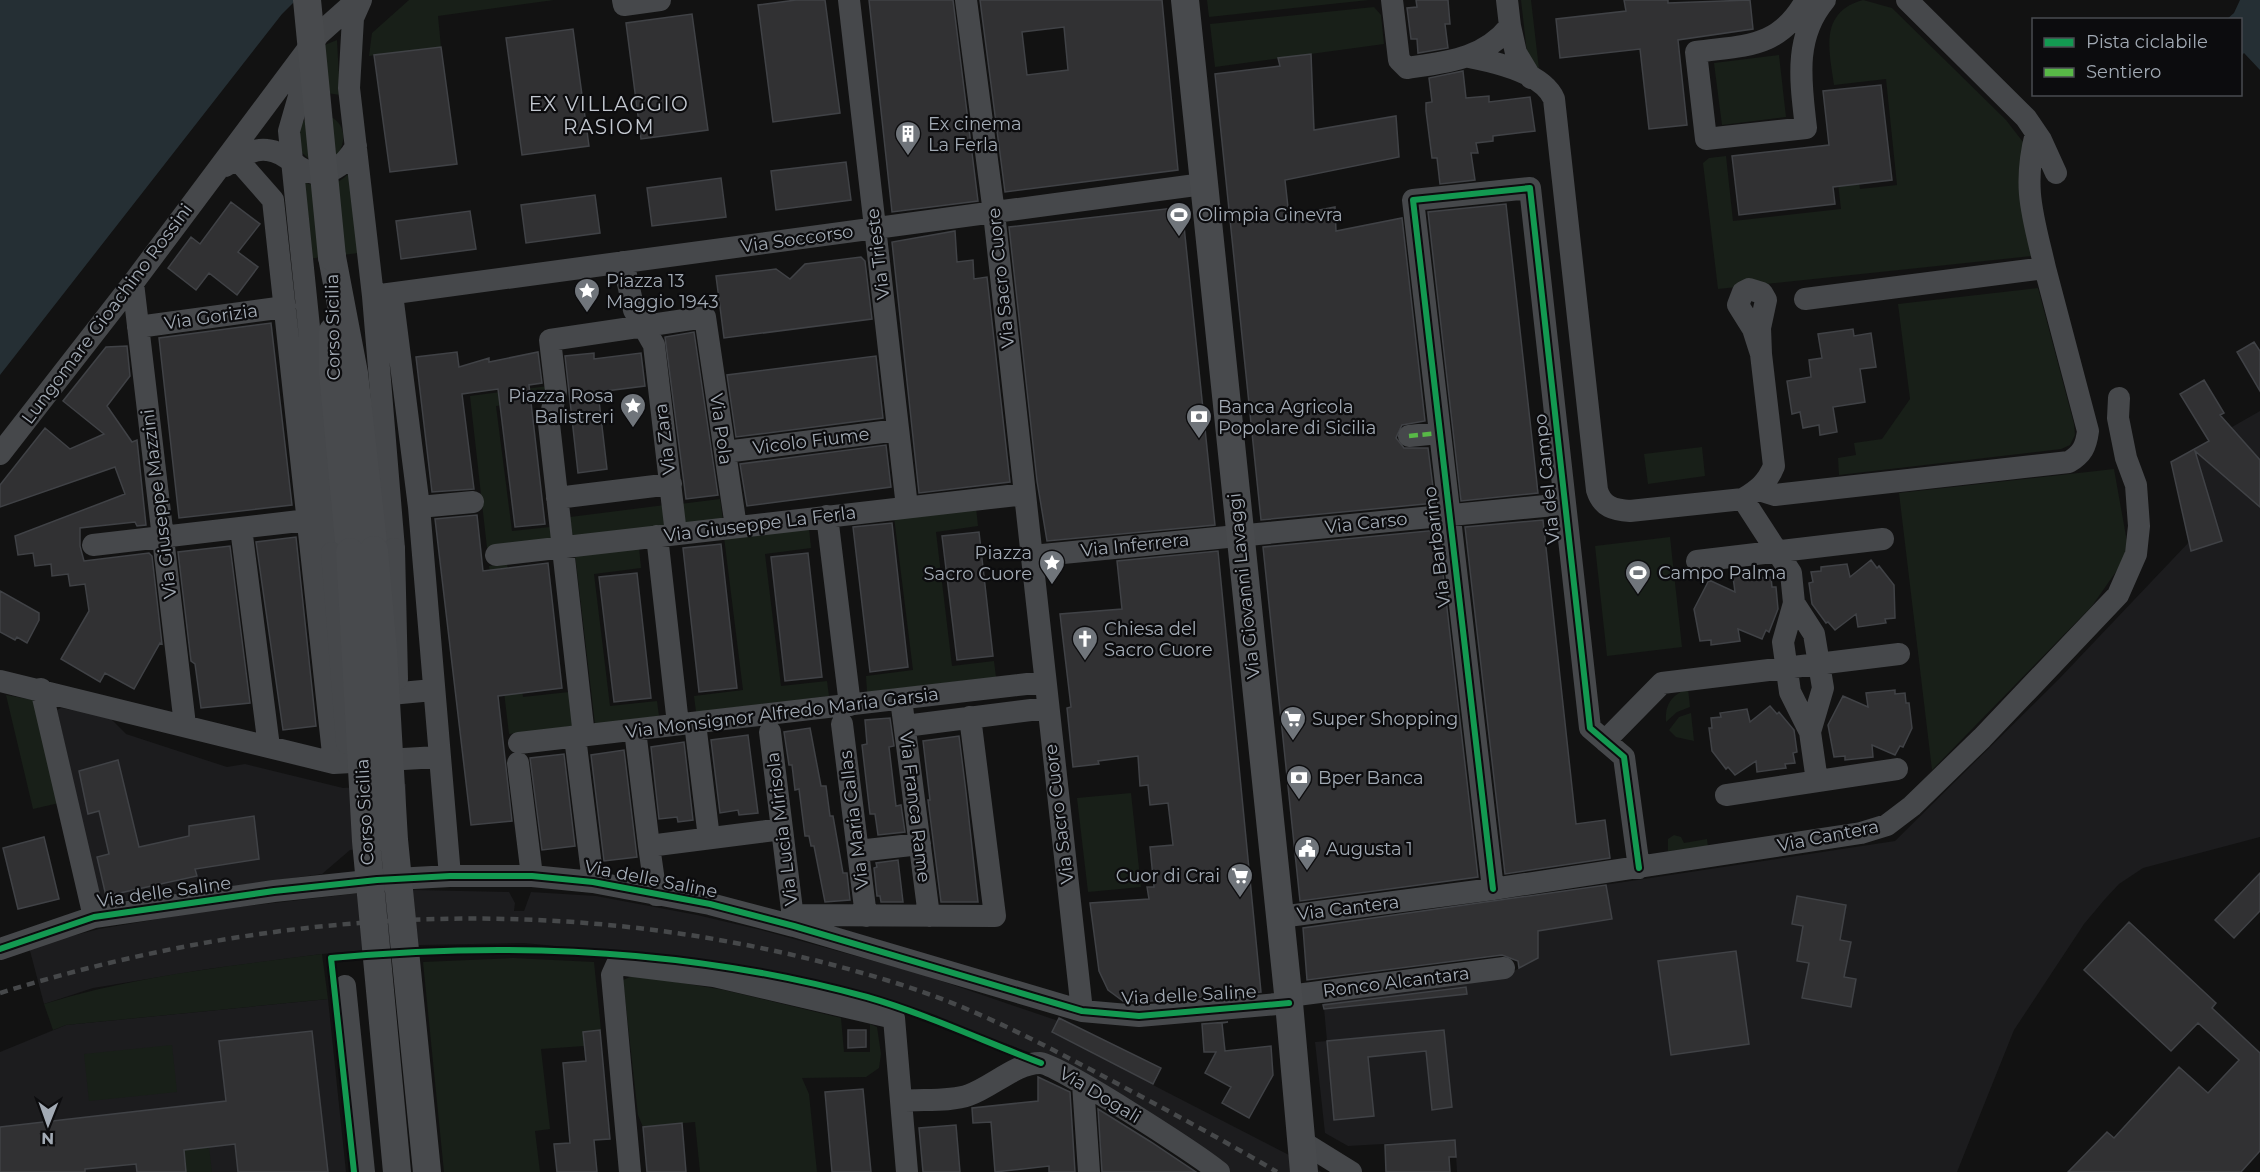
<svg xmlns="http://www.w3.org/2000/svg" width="2260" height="1172" font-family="Montserrat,sans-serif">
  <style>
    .built { fill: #1c1c1e }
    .green { fill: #181f18 }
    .water { fill: #252f34 }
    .building { fill: #313133; stroke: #404246; stroke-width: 1.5; fill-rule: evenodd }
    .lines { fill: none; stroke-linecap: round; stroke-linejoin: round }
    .minor { stroke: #46484b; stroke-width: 22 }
    .major { stroke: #484a4d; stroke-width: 28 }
    .rail { stroke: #46484a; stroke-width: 4.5; stroke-dasharray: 8 6; stroke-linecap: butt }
    .minor-bridge { stroke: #46484b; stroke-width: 22 }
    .major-bridge { stroke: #484a4d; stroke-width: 28 }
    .quiet { stroke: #58b947; stroke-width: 4.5; stroke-dasharray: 9 4.5; stroke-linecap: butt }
    .cycleway-casing { stroke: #0c0c0e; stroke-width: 10 }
    .cycleway { stroke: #139951; stroke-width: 6 }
    .labels { text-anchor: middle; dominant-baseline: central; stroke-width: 4.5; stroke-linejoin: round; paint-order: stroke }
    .poi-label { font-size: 18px; fill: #a2aab4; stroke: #0c0c0e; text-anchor: start }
    .street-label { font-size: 18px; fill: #a2aab4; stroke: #0c0c0e }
    .neighbourhood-label { font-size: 20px; letter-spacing: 1.5px; fill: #c3c8d0; stroke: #0c0c0e }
  </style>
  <rect width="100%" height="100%" fill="#121212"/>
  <path class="built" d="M2260,411V837L2143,868L2119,884L2105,899L2084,924L2014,1030L1957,1172H1457L1455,1140L1348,1146L1325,1133L1315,1042L1327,1041L1323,997L1506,975L1538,958L1531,896L1895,841L2059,679L2190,541L2171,462Z
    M61,708L108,716L126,734L227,767L245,764L343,788L406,784V845L350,850L322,874L101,904L57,710Z
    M415,890L509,892L515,903L514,911H524L531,892L596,896L697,915L761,930L921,974L1079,1028L1161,1068L1153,1085L1322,1172H1229L1053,1061L871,994L716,961L524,943L421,945L322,954L208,969L93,988L44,1004L29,947L99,929L205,911L352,894Z
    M328,999L346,1172H0V1052L66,1025Z"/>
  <path class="green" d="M409,0H554L438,16L441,47L369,56L372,33Z
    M1207,0H1369L1209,17Z
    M1521,0H1531L1539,69L1528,62Z
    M1863,0L1892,8L2006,120L2023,142L2032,256L1718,289L1703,163L1709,158L1726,156L1733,221L1841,209L1838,184L1859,182L1860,189L1897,185L1886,79L1834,85C1829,50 1819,12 1863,0Z
    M1374,7L1381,15L1384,44L1215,67L1210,24Z
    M337,40L340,95L327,93L322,46Z
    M1779,55L1786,117L1722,125L1714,63Z
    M322,113C343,119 349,136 338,154L308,158L300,151L297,130C304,119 310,115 322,113Z
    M351,171L359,253L307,259L299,179C318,191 336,188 351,171Z
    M2038,288L2074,424L2075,435L2070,445L2061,449L1839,475L1838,458L1856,455L1854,443L1882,439L1910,399L1898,304Z
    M548,386L535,401L496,406L512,531L550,527L552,540L487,548L470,396Z
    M1702,447L1705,476L1648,484L1644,454Z
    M2114,469L2129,553L2092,606L1932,770L1899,493Z
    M720,499L723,520L683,525L680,504Z
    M665,505L667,527L573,538L570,517Z
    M976,507L978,526L936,532L952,666L994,661L996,677L867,692L866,676L913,670L894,517Z
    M809,528L811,548L765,554L781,686L827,681L829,696L696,712L694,696L743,690L724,537Z
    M1670,537L1682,647L1607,656L1595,546Z
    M639,547L641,568L594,574L610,706L657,701L659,716L595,724L575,554Z
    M507,563L523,697L569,692L573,726L509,734L489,566Z
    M1688,688L1690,707L1677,712L1666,722C1665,704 1671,696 1688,688Z
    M6,695L33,700L59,803L33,809Z
    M1691,713L1694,741L1676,737L1669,730L1679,717Z
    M1131,793L1141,887L1088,892L1077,798Z
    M1674,835L1681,837L1684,843L1707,839L1708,847L1668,851V839Z
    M322,954L328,999L66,1025L53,1030L44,1004C134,976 229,966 322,954Z
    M513,958L594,962L601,1030L583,1032L584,1046L541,1049L550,1129L535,1131L540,1172H444L423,962Z
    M635,975L724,990L841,1018L844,1052H870V1024L877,1027L881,1054L879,1068L866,1077L802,1078L809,1094L817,1172H700L695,1122L643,1127L638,1115L623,980Z
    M172,1045L177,1092L89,1101L84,1054Z
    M209,1147L212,1172H186L184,1150Z"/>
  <path class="water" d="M0,0H296L282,14L0,375Z
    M2240,0H2260V70L2244,53L2241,56L2240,20L2227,19L2234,13Z"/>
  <path class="building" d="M796,0H825L840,113L773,122L758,5Z
    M869,0H953L978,201L892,212Z
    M980,0H1162L1178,170L1005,192ZM1064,27L1068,70L1027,75L1022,32Z
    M1416,0H1448L1450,24H1445L1448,48L1418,53L1417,39H1411L1407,8L1417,7Z
    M1624,0H1668V3L1750,0L1753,29L1678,40L1687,125L1649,129L1640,49L1560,58L1556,19L1626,11Z
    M692,14L708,130L641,139L626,23Z
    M573,29L589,146L522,155L506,38Z
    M441,47L457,164L390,172L374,55Z
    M1311,54L1314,130L1396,116L1399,157L1285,180L1289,216L1335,207L1336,231L1402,218L1425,421L1402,425L1396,438L1404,448H1428L1435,503L1261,520L1215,74L1280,66L1278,58Z
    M1463,71L1466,98L1489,96V102L1530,97L1535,131L1493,136V141L1476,143L1478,153H1471L1475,180L1440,184L1437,158H1432L1426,111V103L1432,102L1429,78Z
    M1881,85L1892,180L1833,187L1835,204L1739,215L1732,156L1829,145L1823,91Z
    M846,162L851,200L776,210L771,171Z
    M721,178L726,217L652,226L647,188Z
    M595,195L600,233L526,243L521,205Z
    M231,202L260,224L238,252L258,267L237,295L209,273L196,290L168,268L191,237L200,244Z
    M1506,204L1538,493L1461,501L1428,212Z
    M1174,208L1176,227L1184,226L1215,525L1047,541L1037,481L1009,227Z
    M470,211L476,249L401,259L396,221Z
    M955,231L957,262L973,260L974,279L987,277L1010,482L919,493L892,242Z
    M861,257L865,261L872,319L724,338L716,276L776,269L790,279L805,264Z
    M271,323L292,505L179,518L159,338Z
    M1853,329L1854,336L1871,333L1876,367L1860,369L1865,402L1833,407L1837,432L1820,435L1819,425L1803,428L1800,412L1792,414L1787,381L1811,377L1809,360L1822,358L1818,334Z
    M694,332L718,495L686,499L665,337Z
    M2254,342L2260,351V391L2237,352Z
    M127,346L130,376L107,406L132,442L137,440L146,525L137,526L135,522L80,528V546L84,561L149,553L152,556L162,644L160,643L134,689L105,673L100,682L61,659L89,611L85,584L70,586L68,574L52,576L51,564L35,566L33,553L18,555L15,536L125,494L115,467L0,507V485L45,428L70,449L104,434L63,401L106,347Z
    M457,352L459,367L489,358V362L538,352L542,383L529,385L545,524L515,527L498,389L462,394L474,489L432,492L416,357Z
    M594,353V359L641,353L645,386L598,392L607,469L578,473L565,356Z
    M876,356L883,418L736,437L727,375Z
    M2204,380L2224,413L2220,415L2260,460V507L2195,451L2222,541L2191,551L2171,462L2209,441L2180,394Z
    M886,445L891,487L747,506L740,464Z
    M477,515L483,571L548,563L562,688L498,696L512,821L471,825L435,519Z
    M1543,520L1576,824L1605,820L1610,858L1505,874L1465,527Z
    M892,523L908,667L870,672L853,527Z
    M1438,530L1478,877L1300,901L1263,547Z
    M979,532L993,656L957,660L942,536Z
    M296,537L316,726L283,730L256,542Z
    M721,544L737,688L699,692L683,548Z
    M230,546L250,703L201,708L195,664L191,661L178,552Z
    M1218,551L1261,992L1139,1002L1123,1001L1108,990L1099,971L1090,903L1149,899L1147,887H1154L1150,847L1173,845L1168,803L1150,805L1148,785L1140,786L1138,756L1098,761L1099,764L1073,767L1067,708L1071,707L1060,614L1122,609L1117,561Z
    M808,553L822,677L785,681L771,557Z
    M1871,560L1877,568L1879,566L1894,585L1895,618L1885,619L1886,623L1858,627L1856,614L1835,630L1828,622L1826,623L1812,604L1809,583L1813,582L1811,572L1821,571V567L1847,564L1850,577Z
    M637,573L651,698L614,702L599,577Z
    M1761,574L1762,578L1771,577L1772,587H1776L1778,609L1769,632L1766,630L1762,639L1738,629L1740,641L1711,645V640L1700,641L1694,609L1709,580L1735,592L1733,577Z
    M0,591L39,613V620L27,643L17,637L15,640L0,632Z
    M1895,690V694L1905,693L1906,703H1909L1912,728L1903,747L1900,746L1895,755L1872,745L1873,757L1845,760V756L1834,757L1828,725L1843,696L1868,707L1866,693Z
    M1770,706L1777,714L1779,712L1794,730L1797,752L1793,753L1795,763L1785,764L1786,768L1757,772L1756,761L1735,775L1728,767L1726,769L1712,751L1709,728H1712L1711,718L1721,717L1720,713L1747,709L1750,722Z
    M890,718L894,746L889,747L896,806L901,805L905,832L878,835L875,814H870L862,745L867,744L865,720Z
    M810,728L821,786H826L830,816H833L843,873H847L850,900L825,902L814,846H811L809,836H805L799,789L795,790L792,765H789L784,732Z
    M748,735L758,813L739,815L738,810L720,813L711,740Z
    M959,736L966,792L978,902H941L928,800H930L923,741Z
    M684,742L693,820L678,822L677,817L659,819L651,747Z
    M624,750L637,857L604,861L591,755Z
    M564,754L575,846L542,850L530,758Z
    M118,760L139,847L189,836V826L254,816L259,859L195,869L197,876L106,896L97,857L109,854L99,811L88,814L79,771Z
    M44,837L59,899L18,909L3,848Z
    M898,860L903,902H881L880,896H877L874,868L877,867L876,863Z
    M2260,873V911L2234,938L2215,920Z
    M1606,885L1612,919L1538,931V958L1519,968L1518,961L1502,955L1307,980L1303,928Z
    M1797,896L1846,905L1840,940L1851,942L1844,977L1856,979L1851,1007L1802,998L1809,963L1797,961L1803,926L1792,924Z
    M2129,922L2216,1003L2212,1008L2260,1053V1151L2241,1172H2068L2107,1132L2114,1138L2179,1067L2208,1093L2239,1060L2198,1023L2171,1051L2084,970Z
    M1736,951L1749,1044L1671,1055L1658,961Z
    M1466,987L1467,994L1324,1009L1323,1005Z
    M1059,1018L1161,1068L1153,1084L1052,1032Z
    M1228,1022L1222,1023L1225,1051L1271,1046L1273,1075L1249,1118L1222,1103L1231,1087L1205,1073L1216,1052H1204L1202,1024Z
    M600,1030L610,1139L594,1140L597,1172H557L554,1144L570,1143L563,1063L586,1061L583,1032Z
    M848,1030H866V1047L848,1048Z
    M1444,1030L1452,1107L1432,1110L1426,1051L1368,1057L1374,1116L1334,1120L1327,1041Z
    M312,1031L328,1172H238L235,1144L184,1150L186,1172H137L136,1164L85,1169V1172H0V1127L226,1101L219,1041Z
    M1038,1077L1070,1092L1075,1172H1049V1166L995,1172L991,1122L973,1123L972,1108L1038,1101Z
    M863,1089L871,1172H832L825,1092Z
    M1098,1109L1151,1142L1196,1172H1102Z
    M682,1123L686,1172H647L643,1127Z
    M956,1125L960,1172H923L919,1128Z
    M1455,1140L1456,1157H1449L1450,1172H1386L1385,1145Z"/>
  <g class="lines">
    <path class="minor" d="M361,0L353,18L349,88L373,296L394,549
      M623,0L624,5L660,0
      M849,0L907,507
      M966,0L994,213L1082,1011
      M1392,0L1399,60L1407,68C1447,62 1484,59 1510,26L1507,0
      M1806,0C1779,49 1745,45 1696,52L1706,139L1806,128C1801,83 1793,38 1825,0
      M1907,0L2026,118L2041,140L2056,173
      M1510,26L1516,53L1531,78
      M1469,57C1495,62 1543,73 1554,99L1597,490C1602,507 1614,510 1630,511L1743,499C1758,490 1767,483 1774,466L1761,354L1760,328L1766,300L1762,293L1749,289L1743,292L1738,305L1753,329L1761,354
      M310,58L289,131L332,553
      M2036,133C2022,188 2033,216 2045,268
      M237,159L273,200L334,763
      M225,166C238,159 251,148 267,150C280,151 289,160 299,167C322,182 345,167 356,146
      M623,262L634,310L654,345L676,534
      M133,283L185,725
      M392,294L419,507L450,876
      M373,296L1203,184
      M138,327L285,307
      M1409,436L1439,433
      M725,452L898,430
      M0,454L133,283L319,34L357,0
      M1759,490L1775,495L2069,462C2082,454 2086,447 2088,431L2045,268L1805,299
      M557,498L671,484
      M1743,499L1791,573L1794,603L1783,642L1790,692L1810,732L1817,781
      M419,507L473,502
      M827,516L850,705
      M241,528L269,747
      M657,536L678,724
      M93,545L308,520
      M496,555L1025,494
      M1032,556L1565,504
      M1697,561L1883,539
      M1794,603L1814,634L1823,688L1810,732
      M0,681L334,763L438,757
      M41,689L94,917
      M369,696L433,690
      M901,699L929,916
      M695,723L709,838
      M842,724L866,916
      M905,726L1047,708
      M635,730L649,846
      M770,732L794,926
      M584,736L549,424L556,391L550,340L705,317L736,527
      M575,737L593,882
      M1605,741L1662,683L1899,654
      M519,743L1044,682
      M518,763L532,876
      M1726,795L1897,769
      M858,851L920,844
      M1493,889L1413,200L1530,188L1590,728L1624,757L1639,868
      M656,895L649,846L782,829
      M792,915L995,916L970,717
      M1280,917L1493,889L1861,833L1887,825L1912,806L1982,738L2118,595L2136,554L2139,526L2136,485L2126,458L2118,418L2119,398
      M0,949L94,917L274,891L377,880L450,876H532L593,882L710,904L794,926L1082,1011L1139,1016L1289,1003
      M345,986L364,1172
      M1289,996L1504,968
      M1083,1084L1089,1172
      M901,1101C922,1099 950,1102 969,1095C992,1087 1016,1063 1040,1063C1057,1063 1200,1156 1219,1172
      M1301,1141L1351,1172
      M630,1172L612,975L617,964L714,976L894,1018L907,1172"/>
    <path class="major" d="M1185,0L1289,1003L1304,1172
      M332,257L354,373L374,550
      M333,331V374L350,552"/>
    <path class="rail" d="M0,993C297,901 601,890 899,984C976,1008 1048,1047 1118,1084C1172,1113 1225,1141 1277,1172"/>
    <path class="minor-bridge" d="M394,549L397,679
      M332,553L347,743"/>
    <path class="major-bridge" d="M307,0L332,257
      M374,550L383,650L394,840L427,1172
      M350,552L366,841L397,1172"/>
    <path class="quiet" d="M1409,436L1439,433"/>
    <defs>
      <path id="cycleway" d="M1493,889L1413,200L1530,188L1590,728L1624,757L1639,868
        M0,949L94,917L274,891L377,880L450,876H532L593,882L710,904L794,926L1082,1011L1139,1016L1289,1003
        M354,1172L331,958C511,941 692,949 867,997C926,1014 983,1041 1041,1063"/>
    </defs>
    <use href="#cycleway" class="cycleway-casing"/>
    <use href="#cycleway" class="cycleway"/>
  </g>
  <defs>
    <symbol id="building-pin" viewBox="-11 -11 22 30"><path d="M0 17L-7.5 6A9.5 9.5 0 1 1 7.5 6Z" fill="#70757b" stroke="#0c0c0e"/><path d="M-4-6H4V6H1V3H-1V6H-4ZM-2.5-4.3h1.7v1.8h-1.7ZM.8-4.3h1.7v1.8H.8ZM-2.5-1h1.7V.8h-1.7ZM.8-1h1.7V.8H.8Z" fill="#fff"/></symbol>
    <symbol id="stadium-pin" viewBox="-11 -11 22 30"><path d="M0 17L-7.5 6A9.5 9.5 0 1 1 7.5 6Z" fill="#70757b" stroke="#0c0c0e"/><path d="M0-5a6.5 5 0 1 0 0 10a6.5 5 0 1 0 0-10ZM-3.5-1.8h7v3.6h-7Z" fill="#fff"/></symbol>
    <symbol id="sight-pin" viewBox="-11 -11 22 30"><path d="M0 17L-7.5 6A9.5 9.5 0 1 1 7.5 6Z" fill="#70757b" stroke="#0c0c0e"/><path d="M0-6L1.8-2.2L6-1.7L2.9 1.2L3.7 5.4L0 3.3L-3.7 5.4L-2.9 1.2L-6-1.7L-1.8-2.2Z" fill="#fff"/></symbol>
    <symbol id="bank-pin" viewBox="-11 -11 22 30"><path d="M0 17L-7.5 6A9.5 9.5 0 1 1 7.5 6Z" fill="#70757b" stroke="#0c0c0e"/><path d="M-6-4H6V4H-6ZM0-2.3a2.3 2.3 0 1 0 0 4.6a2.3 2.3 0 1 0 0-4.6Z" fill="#fff"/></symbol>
    <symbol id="church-pin" viewBox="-11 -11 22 30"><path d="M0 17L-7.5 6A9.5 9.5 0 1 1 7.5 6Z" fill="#70757b" stroke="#0c0c0e"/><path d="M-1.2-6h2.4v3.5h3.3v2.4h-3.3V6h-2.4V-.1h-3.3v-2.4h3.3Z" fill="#fff"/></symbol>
    <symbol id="supermarket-pin" viewBox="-11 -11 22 30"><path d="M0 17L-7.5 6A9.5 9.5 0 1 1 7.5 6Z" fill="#70757b" stroke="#0c0c0e"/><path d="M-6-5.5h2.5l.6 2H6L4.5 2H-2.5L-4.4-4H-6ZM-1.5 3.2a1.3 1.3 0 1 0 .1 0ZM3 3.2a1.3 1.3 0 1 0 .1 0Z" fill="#fff"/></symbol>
    <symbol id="civic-pin" viewBox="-11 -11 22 30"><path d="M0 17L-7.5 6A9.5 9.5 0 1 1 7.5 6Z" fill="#70757b" stroke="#0c0c0e"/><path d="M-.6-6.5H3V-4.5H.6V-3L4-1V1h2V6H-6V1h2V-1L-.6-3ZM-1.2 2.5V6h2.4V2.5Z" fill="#fff"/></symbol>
  </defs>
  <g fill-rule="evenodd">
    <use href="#building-pin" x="893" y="119" width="30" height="40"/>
    <use href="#stadium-pin" x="1164" y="200" width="30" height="40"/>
    <use href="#sight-pin" x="572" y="276" width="30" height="40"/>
    <use href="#sight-pin" x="618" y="391" width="30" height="40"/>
    <use href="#bank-pin" x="1184" y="402" width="30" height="40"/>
    <use href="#sight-pin" x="1037" y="548" width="30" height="40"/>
    <use href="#stadium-pin" x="1623" y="558" width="30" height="40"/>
    <use href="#church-pin" x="1070" y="624" width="30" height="40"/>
    <use href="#supermarket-pin" x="1278" y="704" width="30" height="40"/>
    <use href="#bank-pin" x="1284" y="763" width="30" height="40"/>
    <use href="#civic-pin" x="1292" y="834" width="30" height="40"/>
    <use href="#supermarket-pin" x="1225" y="861" width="30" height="40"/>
  </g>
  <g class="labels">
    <g class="poi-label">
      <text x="928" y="124">Ex cinema<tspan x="928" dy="21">La Ferla</tspan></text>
      <text x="1198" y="215">Olimpia Ginevra</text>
      <text x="606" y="281">Piazza 13<tspan x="606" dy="21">Maggio 1943</tspan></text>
      <text x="614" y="396" text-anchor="end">Piazza Rosa<tspan x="614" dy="21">Balistreri</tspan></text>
      <text x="1218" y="407">Banca Agricola<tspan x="1218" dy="21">Popolare di Sicilia</tspan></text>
      <text x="1032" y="553" text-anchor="end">Piazza<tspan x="1032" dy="21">Sacro Cuore</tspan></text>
      <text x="1658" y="573">Campo Palma</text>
      <text x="1104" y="629">Chiesa del<tspan x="1104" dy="21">Sacro Cuore</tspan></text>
      <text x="1312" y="719">Super Shopping</text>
      <text x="1318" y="778">Bper Banca</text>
      <text x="1326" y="849">Augusta 1</text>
      <text x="1220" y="876" text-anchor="end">Cuor di Crai</text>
    </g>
    <g class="street-label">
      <text transform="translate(797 239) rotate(-8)">Via Soccorso</text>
      <text transform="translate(878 254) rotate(-97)">Via Trieste</text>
      <text transform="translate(1001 278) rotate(-96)">Via Sacro Cuore</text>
      <text transform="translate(107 314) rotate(-53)">Lungomare Gioachino Rossini</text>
      <text transform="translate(211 317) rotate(-8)">Via Gorizia</text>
      <text transform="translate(333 327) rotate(-91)">Corso Sicilia</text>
      <text transform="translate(721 429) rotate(82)">Via Pola</text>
      <text transform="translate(665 439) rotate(-97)">Via Zara</text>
      <text transform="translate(811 441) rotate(-7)">Vicolo Fiume</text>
      <text transform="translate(1547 479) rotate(-96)">Via del Campo</text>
      <text transform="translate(159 504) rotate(-97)">Via Giuseppe Mazzini</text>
      <text transform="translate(1366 523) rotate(-6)">Via Carso</text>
      <text transform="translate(760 524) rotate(-7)">Via Giuseppe La Ferla</text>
      <text transform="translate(1135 545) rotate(-6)">Via Inferrera</text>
      <text transform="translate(1437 547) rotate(-97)">Via Barbarino</text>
      <text transform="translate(1244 586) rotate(-96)">Via Giovanni Lavaggi</text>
      <text transform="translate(782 713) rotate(-7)">Via Monsignor Alfredo Maria Garsia</text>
      <text transform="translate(915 807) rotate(83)">Via Franca Rame</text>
      <text transform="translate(365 812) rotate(-93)">Corso Sicilia</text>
      <text transform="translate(1059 814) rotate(-97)">Via Sacro Cuore</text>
      <text transform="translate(854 820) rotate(-97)">Via Maria Callas</text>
      <text transform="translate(782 829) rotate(-97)">Via Lucia Mirisola</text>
      <text transform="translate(1828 836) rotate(-11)">Via Cantera</text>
      <text transform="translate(651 879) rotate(11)">Via delle Saline</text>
      <text transform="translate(164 892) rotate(-8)">Via delle Saline</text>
      <text transform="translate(1348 908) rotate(-7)">Via Cantera</text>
      <text transform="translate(1396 982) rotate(-7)">Ronco Alcantara</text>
      <text transform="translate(1189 995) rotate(-3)">Via delle Saline</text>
      <text transform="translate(1100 1095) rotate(31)">Via Dogali</text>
    </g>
    <g class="neighbourhood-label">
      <text x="609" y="104">EX VILLAGGIO<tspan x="609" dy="23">RASIOM</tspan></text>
    </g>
  </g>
  <rect x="2032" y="18" width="210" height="78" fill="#0c0c0e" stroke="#484b50" stroke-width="1.5"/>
  <rect x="2044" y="38" width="30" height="9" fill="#139951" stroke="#484b50" stroke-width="1.5"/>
  <text x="2086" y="48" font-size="18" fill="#a2aab4">Pista ciclabile</text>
  <rect x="2044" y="68" width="30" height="9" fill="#58b947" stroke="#484b50" stroke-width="1.5"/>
  <text x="2086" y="78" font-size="18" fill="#a2aab4">Sentiero</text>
  <g transform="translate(48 1124) rotate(181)" stroke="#0c0c0e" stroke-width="4.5" paint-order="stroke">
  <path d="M0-4.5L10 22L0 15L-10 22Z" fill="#a2aab4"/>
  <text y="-9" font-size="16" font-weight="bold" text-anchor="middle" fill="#a2aab4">N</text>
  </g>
</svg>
